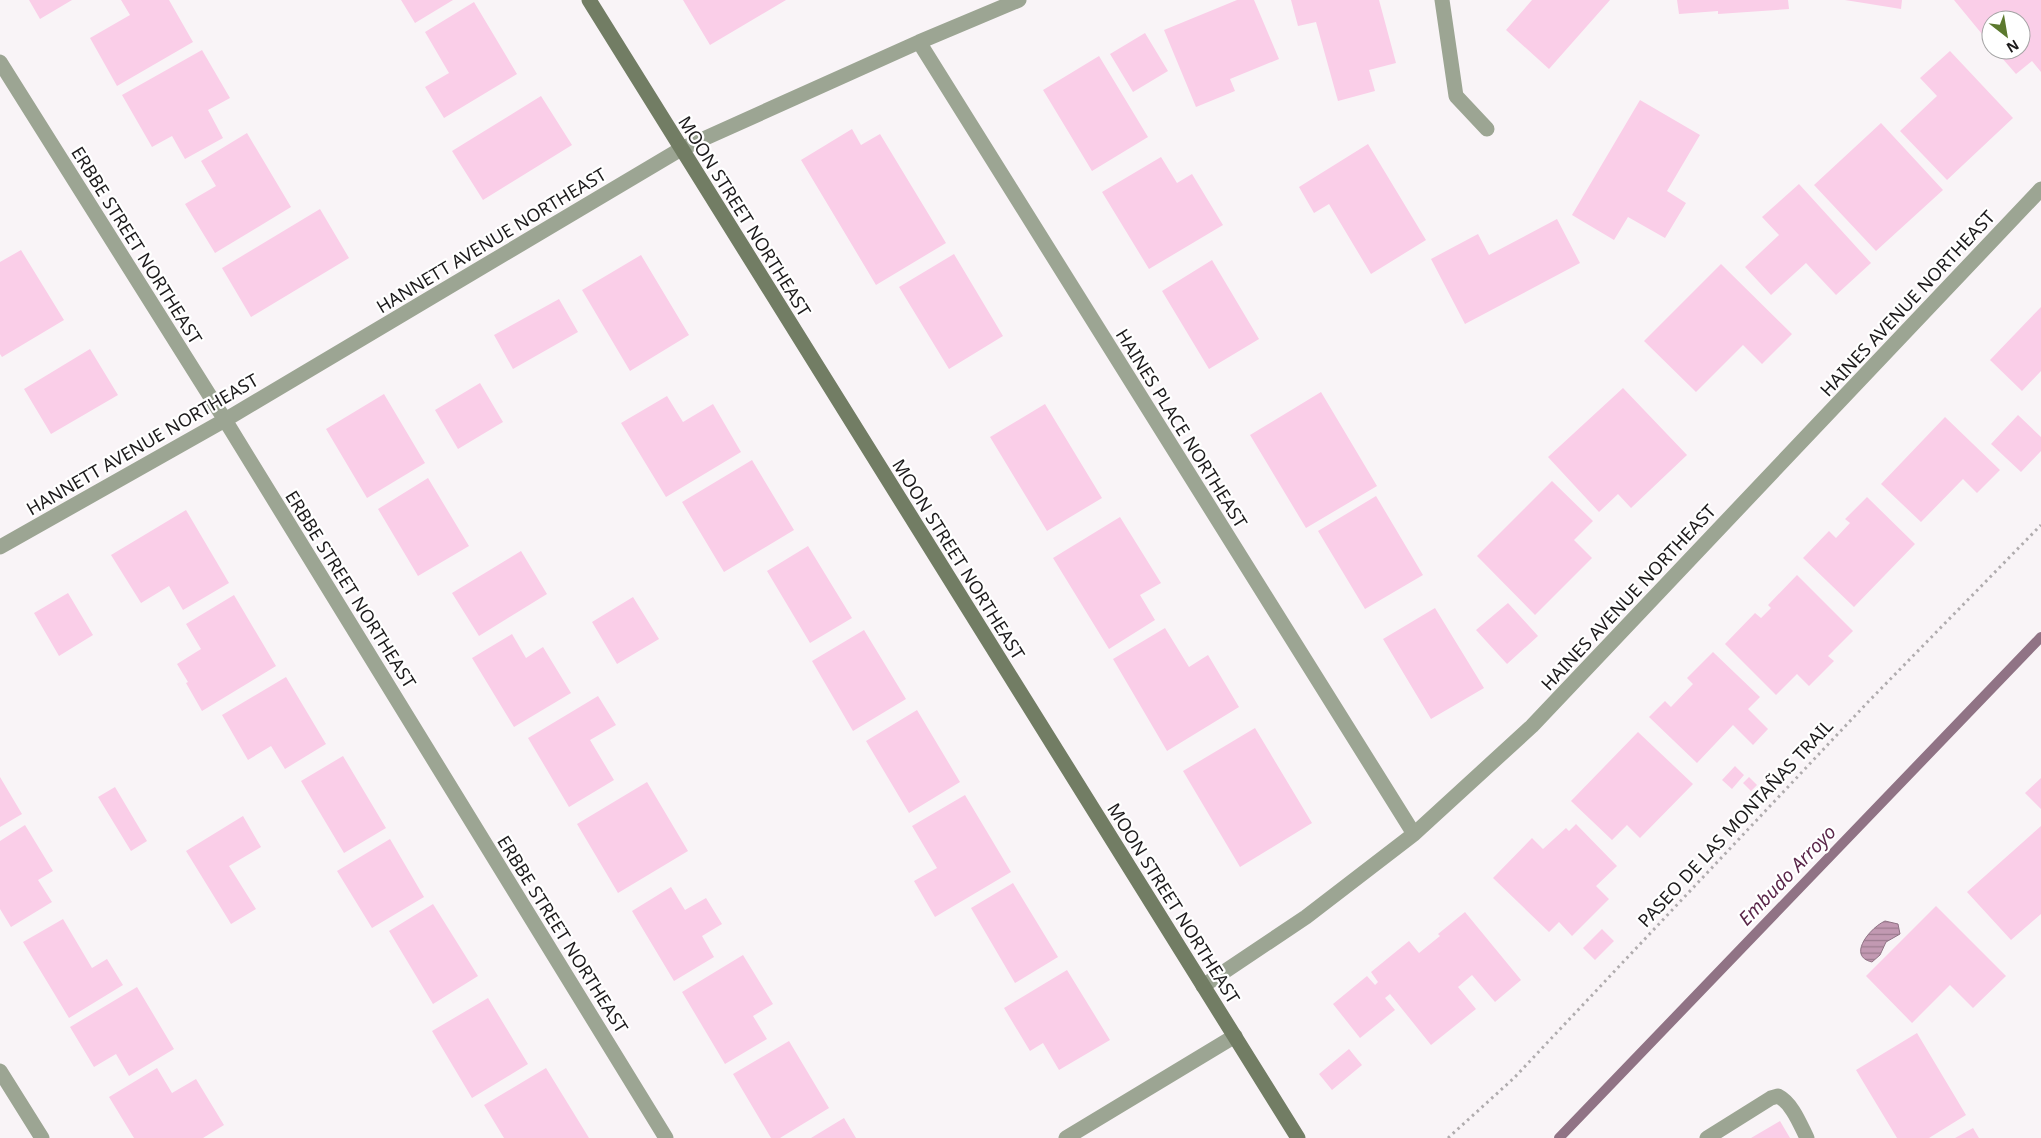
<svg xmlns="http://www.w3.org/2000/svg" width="2041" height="1138" font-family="'Noto Sans',sans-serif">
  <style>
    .water { fill: url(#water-rules); stroke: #907385 }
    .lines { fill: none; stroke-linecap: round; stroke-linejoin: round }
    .stream { stroke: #907385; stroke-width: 10 }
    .building { fill: #facee8 }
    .path { stroke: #b0acae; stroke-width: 3; stroke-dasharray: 2.5 4; stroke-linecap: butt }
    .lane { stroke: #9ca593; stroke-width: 15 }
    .street { stroke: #9ca593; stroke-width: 15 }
    .secondary { stroke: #727d64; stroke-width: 15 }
    .labels { text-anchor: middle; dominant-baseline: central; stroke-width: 4.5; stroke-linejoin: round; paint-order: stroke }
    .street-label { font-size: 18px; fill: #1c1a1b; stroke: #fff }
    .water-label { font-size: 19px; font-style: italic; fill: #5b274a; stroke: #fff }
  </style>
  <defs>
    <pattern id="water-rules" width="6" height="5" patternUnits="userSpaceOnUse" patternTransform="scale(1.25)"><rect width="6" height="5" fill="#c299b2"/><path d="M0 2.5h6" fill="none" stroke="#9d7c90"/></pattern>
  </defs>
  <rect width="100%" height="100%" fill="#f9f4f7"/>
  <path class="water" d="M1885,921L1898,924L1900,934L1886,942L1880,955L1872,962C1846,956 1871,927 1885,921Z"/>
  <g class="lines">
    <path class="stream" d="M1559,1138L2041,637"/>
  </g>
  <path class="building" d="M29,0H72L40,19Z
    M121,0H169L193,42L117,86L90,38L130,15Z
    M401,0H453L415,23Z
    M683,0H786L710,45Z
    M1237,0H1254L1279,59L1230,79L1235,91L1196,107L1164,30Z
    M1291,0H1379L1396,63L1369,70L1375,91L1338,101L1316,22L1298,26Z
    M1532,0H1610L1549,69L1506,30Z
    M1677,0H1788L1789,9L1718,14V11L1679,14Z
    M1845,0H1902L1901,9Z
    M1954,0H2041V72L2032,61L2016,74L1995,50H2021V20H1991V45Z
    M474,2L517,74L444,118L425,87L449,73L425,32Z
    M1145,33L1168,71L1133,92L1110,54Z
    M202,50L230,98L208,110L223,138L185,159L172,136L152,147L122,95Z
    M1950,51L2013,118L1947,180L1900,131L1937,96L1920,78Z
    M1099,56L1148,137L1092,171L1043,90Z
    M541,96L572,145L483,200L452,151Z
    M1640,100L1700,135L1667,191L1686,203L1665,238L1628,217L1614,240L1572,215Z
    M1881,123L1943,190L1876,251L1814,185Z
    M852,129L861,145L880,134L946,243L876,285L801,160Z
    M247,133L291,207L215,253L185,204L216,186L201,161Z
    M1368,144L1426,240L1371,274L1329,204L1314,213L1299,187Z
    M1161,157L1177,183L1192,174L1223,225L1149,269L1102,192Z
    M1799,184L1871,263L1836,295L1806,263L1771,295L1745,267L1779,235L1762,217Z
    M320,209L349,258L251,317L222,268Z
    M1557,219L1580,263L1465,324L1431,259L1478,234L1489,255Z
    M21,250L64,320L2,357L0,354V262Z
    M954,254L1003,336L949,369L899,287Z
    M641,255L689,335L630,371L582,290Z
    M1212,260L1259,339L1209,369L1162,291Z
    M1721,264L1792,334L1762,364L1743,345L1696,392L1644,341Z
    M559,299L578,332L513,369L494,335Z
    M2041,307V371L2022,391L1990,360Z
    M90,349L118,395L51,434L24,389Z
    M480,383L503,422L458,449L435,410Z
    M1623,388L1687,455L1631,508L1618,494L1599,512L1548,457Z
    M1321,392L1377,486L1306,528L1250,435Z
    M384,394L425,463L367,498L326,429Z
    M667,396L683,422L713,404L741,452L666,497L621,423Z
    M1045,404L1102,498L1047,531L990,437Z
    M2018,415L2041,437V451L2021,472L1991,444Z
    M1945,417L2000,470L1977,493L1963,479L1921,522L1881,484Z
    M752,460L794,530L724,572L682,502Z
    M428,478L469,546L418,576L378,509Z
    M1552,481L1593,521L1574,540L1592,558L1535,615L1477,556Z
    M1376,496L1423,575L1365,609L1318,531Z
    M1867,497L1915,544L1854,607L1803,558L1829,531L1836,538L1850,523L1845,519Z
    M186,510L229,583L183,610L169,586L141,603L111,555Z
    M1120,517L1161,583L1140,595L1155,620L1109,649L1053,558Z
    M808,546L852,618L810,643L767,571Z
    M521,551L547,594L479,636L452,593Z
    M1797,575L1853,631L1828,656L1834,661L1809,686L1797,674L1776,695L1725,644L1755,613L1761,618L1771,608L1768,605Z
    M68,593L93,635L59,656L34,613Z
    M234,595L276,666L202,711L186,683L188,682L177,664L201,649L186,624Z
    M633,597L659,639L617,664L592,622Z
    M1508,603L1538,636L1507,664L1476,630Z
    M1435,608L1484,688L1431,719L1383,639Z
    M1165,628L1189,667L1208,655L1239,707L1167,751L1113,659Z
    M864,630L906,699L853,731L812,661Z
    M512,634L526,658L543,647L571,693L514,727L472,658Z
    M1713,652L1760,697L1748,709L1768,729L1753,745L1733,725L1697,763L1649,717L1665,701L1671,707L1693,684L1687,678Z
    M286,677L326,744L285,769L271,746L248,760L222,715Z
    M598,696L616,725L590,740L614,780L569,807L528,738Z
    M917,710L960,782L909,813L866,741Z
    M1255,728L1312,823L1240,867L1183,771Z
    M1638,732L1693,784L1640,838L1627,825L1612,840L1571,801Z
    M343,756L386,828L344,853L301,781Z
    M1735,766L1744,775L1732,789L1722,780Z
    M0,777L22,814L0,827Z
    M1749,777L1757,785L1751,791L1743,783Z
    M2041,778V809L2025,793Z
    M647,782L688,851L618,893L577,824Z
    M115,787L147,841L131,851L98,797Z
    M965,795L1011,872L935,917L914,881L937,868L912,826Z
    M243,816L261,847L229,866L256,909L231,924L186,851Z
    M1576,824L1617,866L1596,886L1609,899L1572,936L1559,922L1549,932L1493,878L1532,838L1543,849L1566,828L1569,831Z
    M25,825L53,871L38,880L52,902L11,927L0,909V841Z
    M2041,826V914L2011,940L1967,892Z
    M390,839L424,897L372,928L337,871Z
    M1013,883L1058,957L1015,983L971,908Z
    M671,887L685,910L706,898L722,924L702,936L714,957L674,981L632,911Z
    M433,904L478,976L433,1004L389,931Z
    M1936,906L2006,976L1973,1008L1950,985L1912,1023L1866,976Z
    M1465,912L1521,980L1495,1002L1472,975L1458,987L1476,1009L1431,1045L1390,994L1385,998L1395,1010L1360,1038L1333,1004L1367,976L1375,985L1378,982L1371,972L1409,941L1419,953L1440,936L1438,934Z
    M63,919L92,968L107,959L123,985L69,1018L23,942Z
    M1602,929L1614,941L1595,960L1583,948Z
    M743,955L773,1004L753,1016L767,1039L725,1064L682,992Z
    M1067,970L1110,1040L1059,1070L1043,1043L1030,1051L1004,1008Z
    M137,987L174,1049L129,1076L116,1054L94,1067L70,1027Z
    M488,998L528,1064L472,1098L432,1031Z
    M1917,1033L1966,1115L1929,1138H1897L1856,1070Z
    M789,1041L829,1108L780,1138H771L733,1074Z
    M1349,1049L1362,1065L1332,1090L1319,1074Z
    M157,1068L172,1093L196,1079L224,1125L203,1138H134L109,1097Z
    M546,1068L589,1138H504L484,1105Z
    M844,1118L856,1138H811Z
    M1780,1121L1790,1138H1751Z
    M1973,1128L1979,1138H1955Z"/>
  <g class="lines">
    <path class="path" d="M1448,1138L1514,1078L1867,703L2041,525"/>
    <path class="lane" d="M1707,1138L1771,1098L1778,1096C1792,1103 1800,1124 1807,1138"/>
    <path class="street" d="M1442,0L1456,96L1487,129
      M919,42L1414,834
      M0,62L225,420L666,1138
      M0,547L225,420L681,149L919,42L1019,0
      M1203,986L1306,917L1414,834L1532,726L2041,189
      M0,1071L42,1138
      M1066,1138L1235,1036"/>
    <path class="secondary" d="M589,0L1298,1138"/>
  </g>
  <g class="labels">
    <g class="street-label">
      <text transform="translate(745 216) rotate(58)">MOON STREET NORTHEAST</text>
      <text transform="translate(491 240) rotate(-31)">HANNETT AVENUE NORTHEAST</text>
      <text transform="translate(137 245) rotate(58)">ERBBE STREET NORTHEAST</text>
      <text transform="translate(1907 303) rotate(-47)">HAINES AVENUE NORTHEAST</text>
      <text transform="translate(1182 428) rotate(58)">HAINES PLACE NORTHEAST</text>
      <text transform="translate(142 444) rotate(-30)">HANNETT AVENUE NORTHEAST</text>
      <text transform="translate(959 559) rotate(58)">MOON STREET NORTHEAST</text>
      <text transform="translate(351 589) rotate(58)">ERBBE STREET NORTHEAST</text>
      <text transform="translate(1628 597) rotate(-47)">HAINES AVENUE NORTHEAST</text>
      <text transform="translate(1735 823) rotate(-47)">PASEO DE LAS MONTAÑAS TRAIL</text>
      <text transform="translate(1174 903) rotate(58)">MOON STREET NORTHEAST</text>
      <text transform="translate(563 934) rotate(58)">ERBBE STREET NORTHEAST</text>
    </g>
    <g class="water-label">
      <text transform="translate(1787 875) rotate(-46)">Embudo Arroyo</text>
    </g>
  </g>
  <g transform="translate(2006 35) rotate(149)"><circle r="24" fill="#ffffff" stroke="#a4a3a4"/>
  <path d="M0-4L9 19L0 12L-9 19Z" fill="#5c792e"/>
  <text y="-8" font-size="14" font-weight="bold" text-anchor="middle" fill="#1c1a1b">N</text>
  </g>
</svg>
